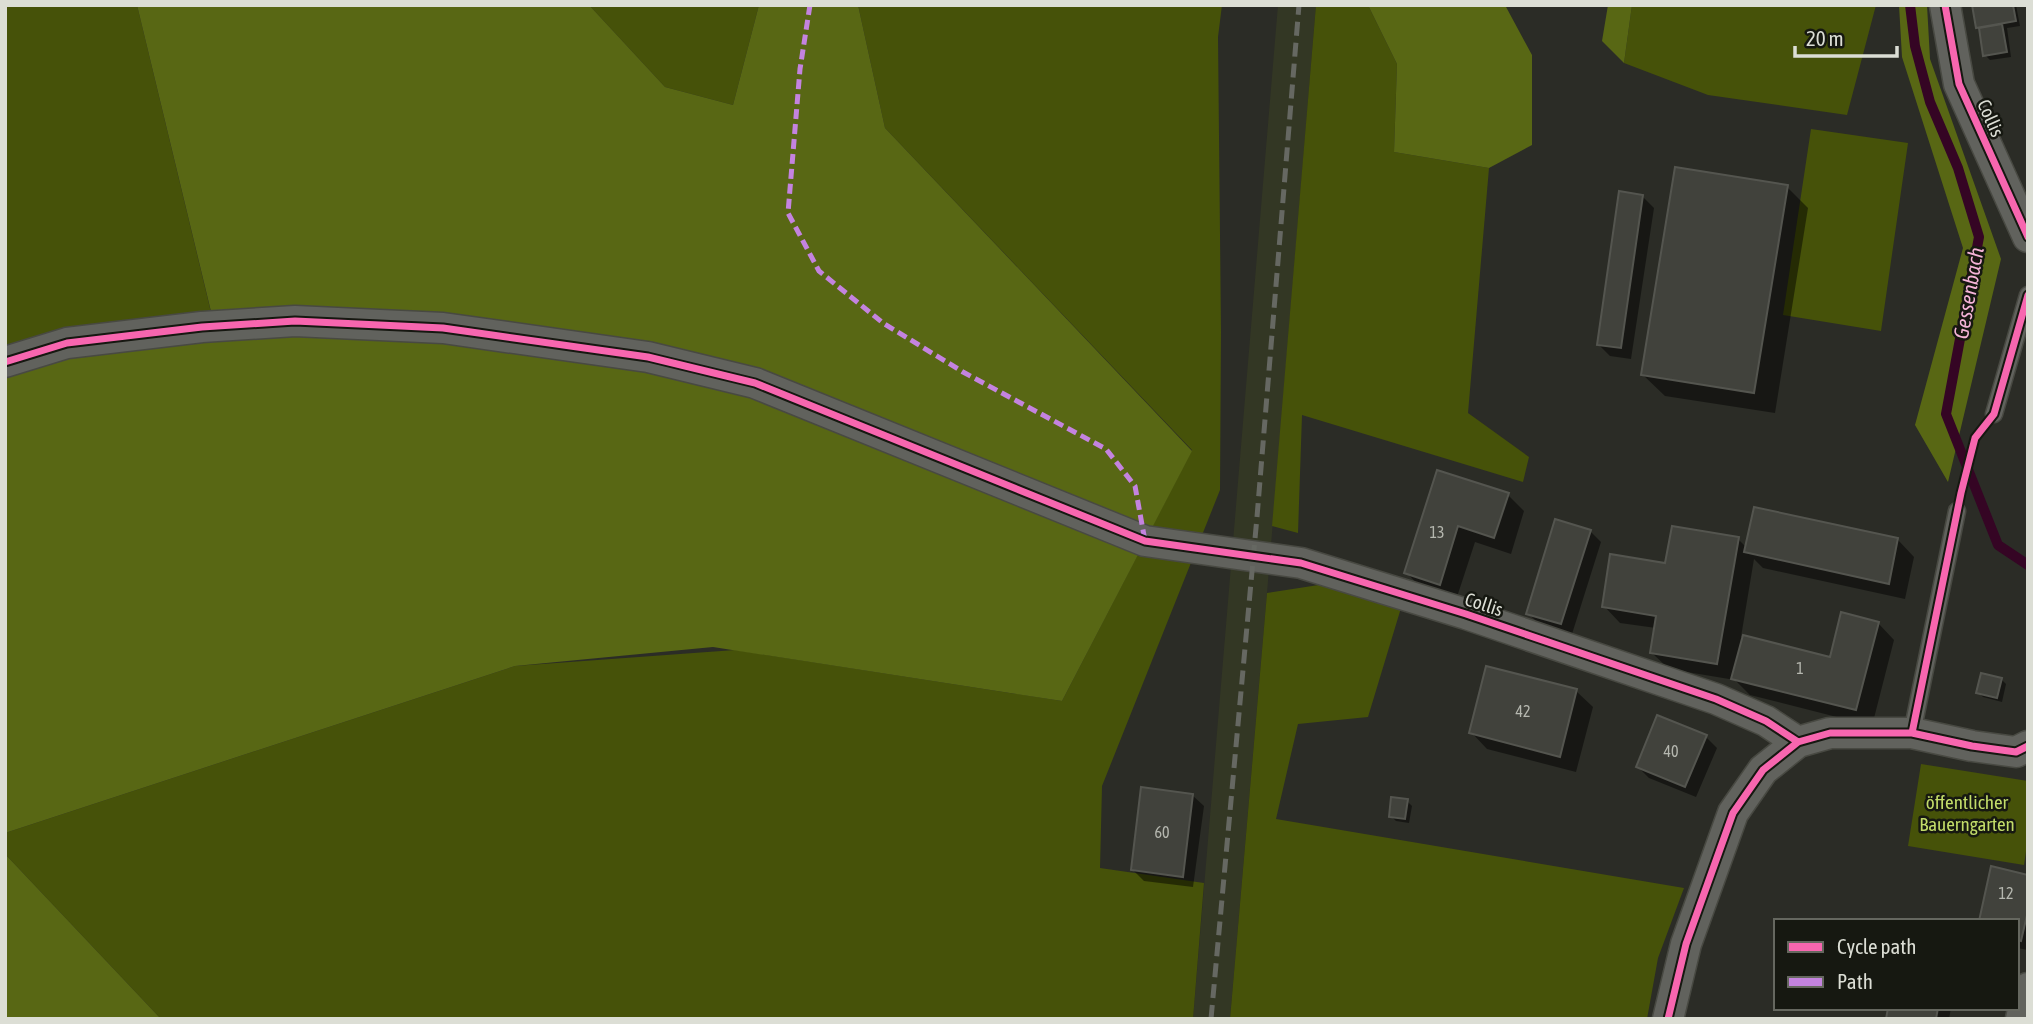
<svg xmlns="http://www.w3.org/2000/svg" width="2033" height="1024" font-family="'Asap Condensed',sans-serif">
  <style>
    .built { fill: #333724 }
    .green { fill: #465209 }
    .forest { fill: #586714 }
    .shadow { fill: #0007 }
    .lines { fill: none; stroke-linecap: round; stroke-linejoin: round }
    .stream { stroke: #350524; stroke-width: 10 }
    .building { fill: #41423c; stroke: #54554f; stroke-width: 2 }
    .service-casing { stroke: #484942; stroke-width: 19 }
    .minor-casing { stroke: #484942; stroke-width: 33 }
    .service { stroke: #61625d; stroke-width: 16 }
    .minor { stroke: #61625d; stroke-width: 30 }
    .rail { stroke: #666862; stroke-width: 5; stroke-dasharray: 14 7; stroke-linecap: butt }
    .quiet { stroke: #c483df; stroke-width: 5; stroke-dasharray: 10 5; stroke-linecap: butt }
    .cycleway-casing { stroke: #161811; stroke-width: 11 }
    .cycleway { stroke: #f766af; stroke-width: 7 }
    .labels { text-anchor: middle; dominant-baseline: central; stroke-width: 5; stroke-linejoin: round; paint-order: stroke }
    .number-label { font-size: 16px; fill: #b5b7af }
    .street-label { font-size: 19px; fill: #dcded5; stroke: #161811 }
    .park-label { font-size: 19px; fill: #c2dc69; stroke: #161811 }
    .water-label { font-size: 21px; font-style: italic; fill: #f5b4d7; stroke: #161811 }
  </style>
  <rect width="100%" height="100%" fill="#2b2c26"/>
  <path class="built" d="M1278,5H1316L1267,593L1230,1019H1193Z"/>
  <path class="green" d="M5,5H137L215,329L5,371Z
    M589,5H759L733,105L665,87Z
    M858,5H1222L1218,37L1221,332L1220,490L1102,786L1100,868L1204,883L1193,1019H161L5,854V833L515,666L735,650L1062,701L1192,450L885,128Z
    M1316,5H1368L1397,64L1394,152L1489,168L1468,413L1529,457L1523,482L1302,415L1298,533L1272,526Z
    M1632,5H1876L1847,115L1708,95L1624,63Z
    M1811,129L1908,143L1881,331L1783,315Z
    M1325,584L1401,608L1368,717L1298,724L1276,819L1684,888L1658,958L1647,1019H1230L1267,593Z
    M1921,764L2028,781V838L2024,865L1908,846Z"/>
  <path class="forest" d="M137,5H589L665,87L733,105L759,5H858L885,128L1192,451L1062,701L713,647L515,666L5,833V371L215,328Z
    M1368,5H1505L1532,55V145L1489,168L1394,152L1397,64Z
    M1608,5H1632L1624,63L1602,41Z
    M1899,5H1927L1930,59L2001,259L1948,482L1915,425L1963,248L1902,57Z
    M5,854L161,1019H5Z"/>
  <path class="shadow" d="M1973,5H2016L2020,26L2007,28L2011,57L1990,60L1985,55L1981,31L1978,27Z
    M1787,187L1808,208L1775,413L1665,396L1643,375Z
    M1643,197L1654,208L1631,359L1610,356L1599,345Z
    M1438,472L1508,495L1524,511L1511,554L1475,542L1456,600L1422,589L1406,572Z
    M1590,531L1601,542L1572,634L1539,624L1528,613Z
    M1738,539L1747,548L1898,540L1914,557L1905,599L1763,568L1754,559L1741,637L1831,659L1878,623L1894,640L1872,726L1750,695L1735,680L1669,669L1652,653L1656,628L1620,623L1604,606L1667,565Z
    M2001,679L2006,684L2002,702L1983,697L1978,692Z
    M1576,691L1593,707L1576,772L1487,749L1471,732Z
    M1706,737L1717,748L1696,797L1649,778L1638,767Z
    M1192,795L1204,806L1193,887L1144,881L1133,870Z
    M1407,801L1412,806L1409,823L1396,821L1391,816Z
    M2028,876V950L2017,948V921Z
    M1890,1008H1951L1949,1019H1888Z"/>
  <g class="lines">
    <path class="stream" d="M1910,5L1915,46L1930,102L1958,168L1979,237L1946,414L1998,545L2028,565"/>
  </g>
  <path class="building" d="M1972,5H2013L2016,21L1976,28Z
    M2002,24L2007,52L1983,56L1979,28Z
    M1675,167L1788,185L1754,393L1641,375Z
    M1619,191L1643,195L1621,348L1597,345Z
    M1437,470L1509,493L1494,538L1458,526L1440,585L1404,573Z
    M1754,507L1898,538L1889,584L1744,552Z
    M1555,519L1591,530L1561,624L1526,614Z
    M1672,526L1739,537L1717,664L1650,653L1656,616L1602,607L1610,554L1665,563Z
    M1841,612L1879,622L1856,710L1731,679L1743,635L1830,657Z
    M1486,666L1577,689L1560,757L1469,733Z
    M1981,673L2002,678L1997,698L1976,693Z
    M1657,715L1707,735L1685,787L1636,767Z
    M1141,787L1193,794L1183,877L1131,870Z
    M1391,797L1408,799L1405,819L1389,817Z
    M1991,866L2028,875V911L2021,941L2017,940V921H1979Z
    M1888,1008H1938L1936,1019H1886Z"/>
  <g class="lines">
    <defs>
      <path id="service" d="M1994,414L2028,295
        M1912,733L1957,511"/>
      <path id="minor" d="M1945,5L1959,84L2028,237
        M5,362L67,343L202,327L295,321L443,328L648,357L755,383L1145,541L1301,563L1466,614L1716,699L1766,721L1798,742
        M1668,1019L1686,944L1733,813L1763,770L1798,742L1830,733H1912L1972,746L2016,752L2028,746
        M2021,1019L2028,988"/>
    </defs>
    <use href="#service" class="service-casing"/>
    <use href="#minor" class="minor-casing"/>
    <use href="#service" class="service"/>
    <use href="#minor" class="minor"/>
    <path class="rail" d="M1211,1019L1257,517L1299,5"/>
    <path class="quiet" d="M810,5L800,69L788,213L819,271L883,323L963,372L1106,449L1135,486L1145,541"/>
    <defs>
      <path id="cycleway" d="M1945,5L1959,84L2028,237
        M5,362L67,343L202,327L295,321L443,328L648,357L755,383L1145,541L1301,563L1466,614L1716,699L1766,721L1798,742
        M1912,733L1961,493L1975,438L1994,414L2028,295
        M1668,1019L1686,944L1733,813L1763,770L1798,742L1830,733H1912L1972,746L2016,752L2028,746"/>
    </defs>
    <use href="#cycleway" class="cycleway-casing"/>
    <use href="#cycleway" class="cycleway"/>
  </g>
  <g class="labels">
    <g class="number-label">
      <text x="1437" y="532">13</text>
      <text x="1800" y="668">1</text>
      <text x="1523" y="711">42</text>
      <text x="1671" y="751">40</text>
      <text x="1162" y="832">60</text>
      <text x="2006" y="893">12</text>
    </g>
    <g class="street-label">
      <text transform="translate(1991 118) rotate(66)">Collis</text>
      <text transform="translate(1484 604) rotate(18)">Collis</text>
    </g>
    <g class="park-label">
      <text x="1967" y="802">öffentlicher<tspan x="1967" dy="22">Bauerngarten</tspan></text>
    </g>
    <g class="water-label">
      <text transform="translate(1968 293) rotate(-80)">Gessenbach</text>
    </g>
  </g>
  <rect width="2033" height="1024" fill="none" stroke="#dcded5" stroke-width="14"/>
  <rect x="1774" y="919" width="245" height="91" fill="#161811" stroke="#65675f" stroke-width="2"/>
  <rect x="1788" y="942" width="35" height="10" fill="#f766af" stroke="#65675f" stroke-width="2"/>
  <text x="1837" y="954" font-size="21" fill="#dcded5">Cycle path</text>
  <rect x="1788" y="977" width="35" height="10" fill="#c483df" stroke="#65675f" stroke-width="2"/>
  <text x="1837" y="989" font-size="21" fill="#dcded5">Path</text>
  <path d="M1795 46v10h102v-10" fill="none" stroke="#dcded5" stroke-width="3.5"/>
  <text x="1806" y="46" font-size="21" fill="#dcded5" stroke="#161811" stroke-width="5" paint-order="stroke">20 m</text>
</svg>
